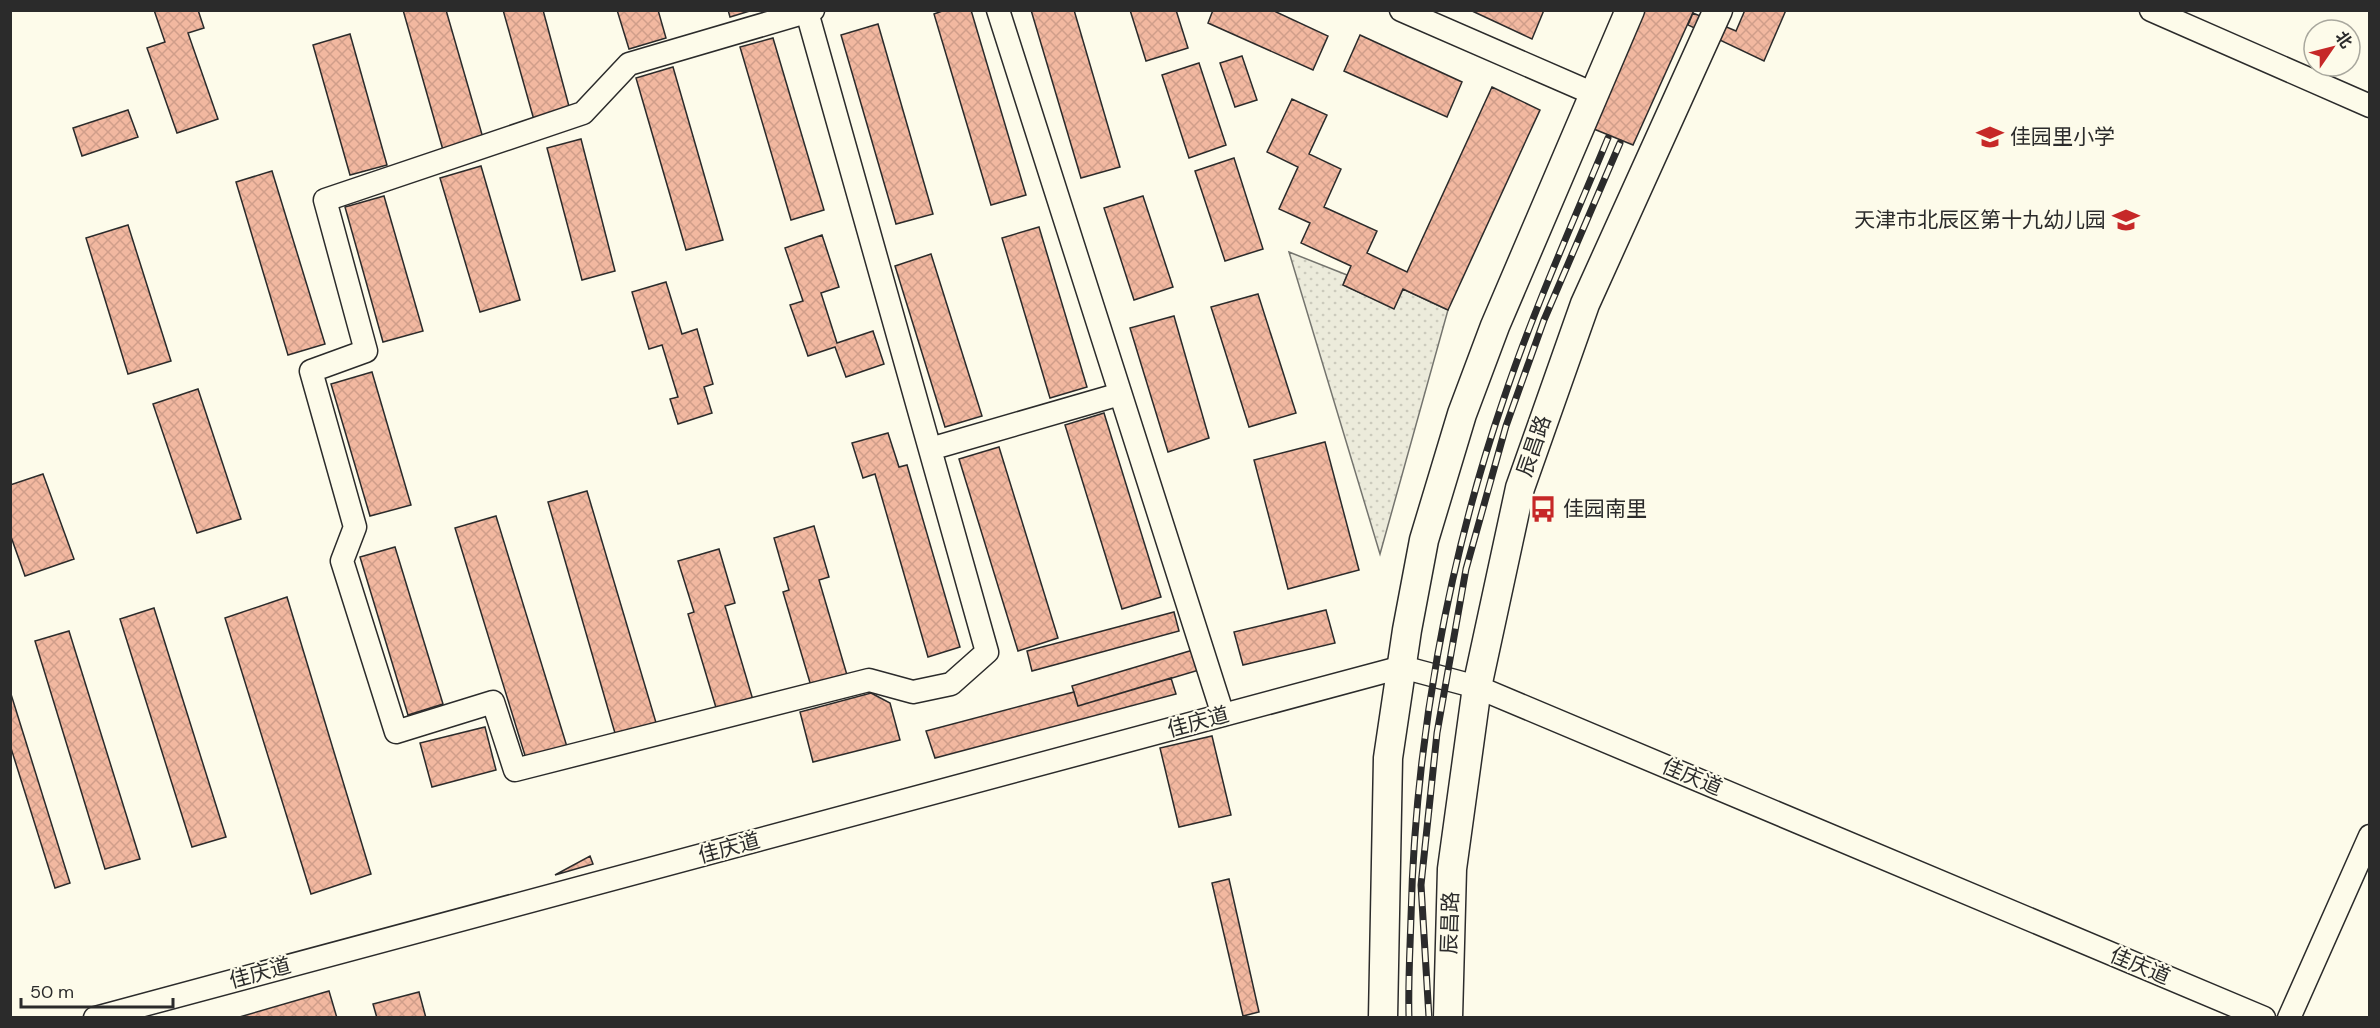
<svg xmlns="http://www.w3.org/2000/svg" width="2380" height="1028" font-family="'DM Sans','Noto Sans SC',sans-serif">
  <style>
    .grass { fill: url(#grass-dots); stroke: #74746e; stroke-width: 1.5 }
    .building { fill: url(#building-cross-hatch); stroke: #2b2b2b; stroke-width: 1.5 }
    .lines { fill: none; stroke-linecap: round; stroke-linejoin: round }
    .minor-casing { stroke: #2b2b2b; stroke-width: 25 }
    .major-casing { stroke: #2b2b2b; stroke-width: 31 }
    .minor { stroke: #fdfbea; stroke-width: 22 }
    .major { stroke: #fdfbea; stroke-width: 28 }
    .rail-casing { stroke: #2b2b2b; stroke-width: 7 }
    .rail { stroke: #fdfbea; stroke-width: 4.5; stroke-dasharray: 14; stroke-linecap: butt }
    .labels { text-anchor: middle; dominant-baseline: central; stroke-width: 4.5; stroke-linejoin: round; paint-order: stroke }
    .poi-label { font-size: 21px; fill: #2b2b2b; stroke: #fdfbea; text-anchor: start }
    .street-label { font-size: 21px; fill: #2b2b2b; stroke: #fdfbea }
  </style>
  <defs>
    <pattern id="grass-dots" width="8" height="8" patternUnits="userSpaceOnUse" patternTransform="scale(1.5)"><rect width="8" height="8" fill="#ecebdb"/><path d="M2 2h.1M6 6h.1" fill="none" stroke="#cbcabc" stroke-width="1.8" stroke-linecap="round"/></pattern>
    <pattern id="building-cross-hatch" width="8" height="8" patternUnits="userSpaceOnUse" patternTransform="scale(1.5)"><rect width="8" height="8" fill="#f2b8a0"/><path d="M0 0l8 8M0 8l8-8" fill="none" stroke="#d09e8a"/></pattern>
  </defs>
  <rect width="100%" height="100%" fill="#fdfbea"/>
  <path class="grass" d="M1289,252L1347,275L1343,285L1394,308L1403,289L1448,310L1380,554Z"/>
  <path class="building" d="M154,10H198L204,28L188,33L218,119L177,133L147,48L165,42Z
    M403,10H446L483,138L443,150Z
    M503,10H543L570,110L534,120Z
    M617,10H658L666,38L629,49Z
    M728,10H753L730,17Z
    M945,10H971L1026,195L991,205L934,14Z
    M1031,10H1074L1120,167L1081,178Z
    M1130,10H1176L1188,48L1146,61Z
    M1213,10H1272L1328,36L1313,70L1208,23Z
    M1470,10H1544L1532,39Z
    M1641,10H1694L1633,145L1589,127Z
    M1745,10H1786L1764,61L1688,25L1693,13L1736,31Z
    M878,24L933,214L896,224L841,35Z
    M350,34L387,165L350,175L313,45Z
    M1360,35L1462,82L1447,117L1344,71Z
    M773,38L824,210L791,220L740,47Z
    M1242,56L1257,100L1235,107L1220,63Z
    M1199,63L1226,145L1189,158L1162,75Z
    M673,67L723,240L686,250L636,78Z
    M1492,87L1540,110L1448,310L1403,289L1394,309L1343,285L1351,266L1301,243L1310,223L1279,209L1298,167L1267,152L1292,99L1327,115L1309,154L1341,169L1324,207L1377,231L1367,253L1407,272Z
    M128,110L138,137L82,156L73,128Z
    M581,139L615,271L582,280L547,148Z
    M1234,158L1263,249L1225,261L1195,171Z
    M481,166L520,300L480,312L440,178Z
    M272,171L325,344L288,355L236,182Z
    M384,196L423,331L383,342L345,207Z
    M1143,196L1173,287L1134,300L1104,208Z
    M128,225L171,361L128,374L86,238Z
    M1039,227L1087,387L1050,398L1002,238Z
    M822,235L839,287L821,293L837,343L873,331L884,364L846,377L835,347L808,356L790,305L803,301L785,248Z
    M931,254L982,416L945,427L895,266Z
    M666,282L682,334L697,329L713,384L704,387L712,413L678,424L670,399L678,397L662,345L649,349L632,292Z
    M1258,294L1296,413L1249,427L1211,307Z
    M1174,316L1209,438L1168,452L1130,328Z
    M372,372L411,505L370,516L331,384Z
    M198,389L241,519L197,533L153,404Z
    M1104,413L1161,597L1122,609L1065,425Z
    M888,433L899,467L907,465L960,647L928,657L875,474L863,478L852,443Z
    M1325,442L1359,570L1288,589L1254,460Z
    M999,447L1058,638L1018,651L959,459Z
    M43,474L74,559L25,576L10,534V485Z
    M587,491L657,726L617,740L548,502Z
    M496,516L568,750L527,762L455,528Z
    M814,526L829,577L819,580L847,675L811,686L783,592L789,590L774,538Z
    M395,547L443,704L408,715L360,557Z
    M719,549L735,603L725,606L753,700L717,711L688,614L694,612L678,561Z
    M287,597L371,874L311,894L225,618Z
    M154,608L226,837L192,847L120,619Z
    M1326,610L1335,643L1243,665L1234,632Z
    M1174,612L1179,631L1032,671L1027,651Z
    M69,631L140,859L105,869L35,641Z
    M1193,650L1199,670L1078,706L1072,686Z
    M1171,678L1176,694L935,758L926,731L1074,692L1078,706Z
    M10,691L70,883L55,888L10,745Z
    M871,693L890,703L900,740L813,762L800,712Z
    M485,727L496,770L432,787L420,743Z
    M1212,736L1231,815L1179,827L1160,748Z
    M590,856L593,864L555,875Z
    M1229,879L1259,1012L1243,1016L1212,883Z
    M329,991L337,1018H236Z
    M419,992L426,1018H377L373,1004Z"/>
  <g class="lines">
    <defs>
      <path id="minor" d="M998,10L1223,715
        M1401,10L1594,94
        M2151,10L2370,106
        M807,12L987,652L951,684L913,692L869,680L515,770L493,702L396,732L342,561L355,527L311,371L366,351L325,200L583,113L629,64L813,10
        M930,449L1120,394
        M95,1018L1402,667L1477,687L2264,1018
        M2289,1018L2370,836"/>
      <path id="major" d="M1383,1018L1388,758L1407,630L1424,540L1462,414L1495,326L1630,10
        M1448,1018L1452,869L1477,687L1520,488L1585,304L1718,10"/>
    </defs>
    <use href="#minor" class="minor-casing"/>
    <use href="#major" class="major-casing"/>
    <use href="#minor" class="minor"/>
    <use href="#major" class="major"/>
    <defs>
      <path id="rail" d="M1409,1018C1408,984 1410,950 1411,917C1415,745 1447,564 1503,401C1533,311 1572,225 1608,138
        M1429,1018L1421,885L1437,733L1466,569L1506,426L1544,320L1620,143"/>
    </defs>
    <use href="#rail" class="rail-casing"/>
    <use href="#rail" class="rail"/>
  </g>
  <defs>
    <symbol id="school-bare" viewBox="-9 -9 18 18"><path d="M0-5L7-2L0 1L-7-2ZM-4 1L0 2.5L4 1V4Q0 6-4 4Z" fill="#c62828" stroke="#fdfbea" stroke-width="2.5" paint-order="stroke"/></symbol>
    <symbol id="bus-bare" viewBox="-9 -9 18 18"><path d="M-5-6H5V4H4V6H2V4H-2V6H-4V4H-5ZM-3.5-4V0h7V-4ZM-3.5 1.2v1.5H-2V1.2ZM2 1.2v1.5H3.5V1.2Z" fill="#c62828" stroke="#fdfbea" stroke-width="2.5" paint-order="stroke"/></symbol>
  </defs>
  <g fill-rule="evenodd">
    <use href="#school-bare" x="1971" y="118" width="38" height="38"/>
    <use href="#school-bare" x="2107" y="201" width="38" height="38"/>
    <use href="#bus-bare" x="1524" y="490" width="38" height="38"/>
  </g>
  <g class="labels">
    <g class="poi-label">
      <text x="2010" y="137">佳园里小学</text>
      <text x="2106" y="220" text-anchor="end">天津市北辰区第十九幼儿园</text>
      <text x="1563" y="509">佳园南里</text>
    </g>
    <g class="street-label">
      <text transform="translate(1534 446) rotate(-71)">辰昌路</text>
      <text transform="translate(1198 722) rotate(-15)">佳庆道</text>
      <text transform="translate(1692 777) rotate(23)">佳庆道</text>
      <text transform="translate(729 848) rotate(-15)">佳庆道</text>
      <text transform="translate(1450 923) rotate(-88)">辰昌路</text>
      <text transform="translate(2140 966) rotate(23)">佳庆道</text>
      <text transform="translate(260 973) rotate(-15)">佳庆道</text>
    </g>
  </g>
  <rect width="2380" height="1028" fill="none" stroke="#2b2b2b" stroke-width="24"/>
  <g transform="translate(2332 48) rotate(55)"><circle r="28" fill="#fdfbea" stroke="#a9a89e" stroke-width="1.5"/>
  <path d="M0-4.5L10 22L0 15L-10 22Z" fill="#c62828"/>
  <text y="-9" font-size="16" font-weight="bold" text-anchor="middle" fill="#2b2b2b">北</text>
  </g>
  <path d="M21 998v9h152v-9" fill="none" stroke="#2b2b2b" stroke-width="3"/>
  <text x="30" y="998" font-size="18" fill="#2b2b2b" stroke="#fdfbea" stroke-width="4.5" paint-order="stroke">50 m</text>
</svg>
